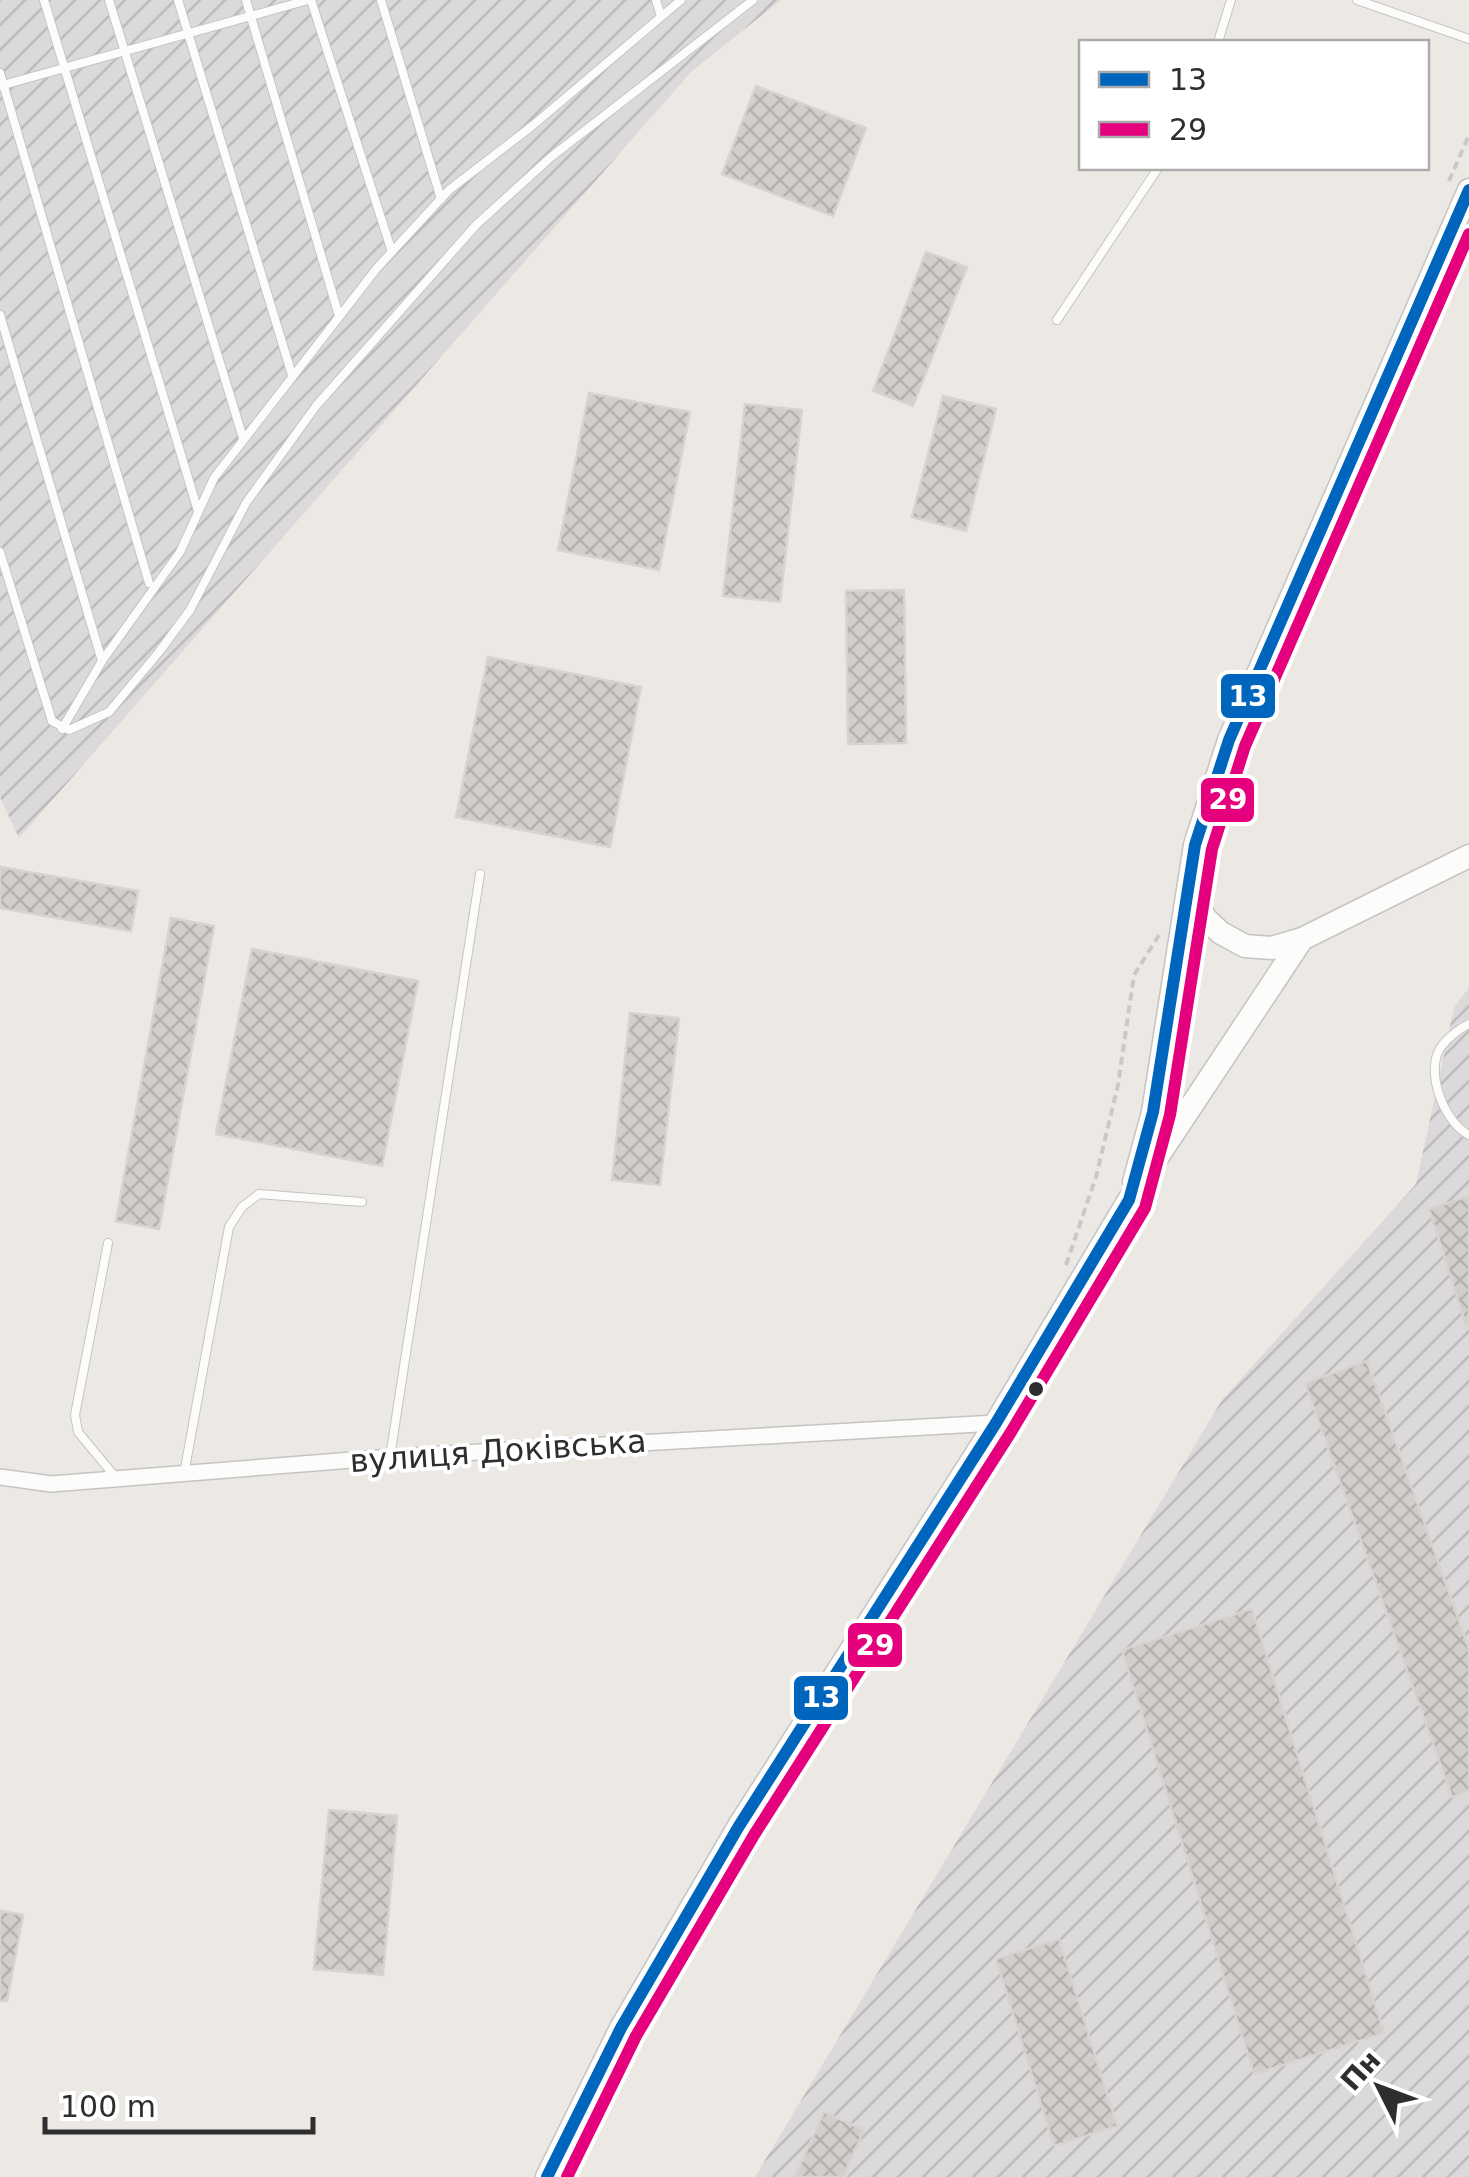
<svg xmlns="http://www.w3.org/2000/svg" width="1469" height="2177" font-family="'DejaVu Sans',sans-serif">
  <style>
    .industrial { fill: url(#industrial-furrows) }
    .building { fill: url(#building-cross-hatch); stroke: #d7d4d0; stroke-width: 2.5 }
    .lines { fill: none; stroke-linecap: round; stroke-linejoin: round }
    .lane-casing { stroke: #c5c4c5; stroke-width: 10 }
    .street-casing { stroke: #c5c4c5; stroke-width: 18 }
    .secondary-casing { stroke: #c5c4c5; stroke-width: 25 }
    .path { stroke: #c9c9c8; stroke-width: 4; stroke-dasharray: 8 5; stroke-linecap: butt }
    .lane { stroke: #fcfcfb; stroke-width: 8 }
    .street { stroke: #fcfcfb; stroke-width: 15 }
    .secondary { stroke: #fcfcfb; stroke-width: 22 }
    .bus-1-casing { stroke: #fff; stroke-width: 20 }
    .bus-2-casing { stroke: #fff; stroke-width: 20 }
    .bus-1 { stroke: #0065bd; stroke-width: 12 }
    .bus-2 { stroke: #e5007d; stroke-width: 12 }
    .bus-dot { fill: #2e2e2e; stroke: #fff; stroke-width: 4 }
    .labels { text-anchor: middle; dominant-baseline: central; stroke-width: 8; stroke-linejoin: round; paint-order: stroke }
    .street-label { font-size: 32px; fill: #2e2e2e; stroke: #fff }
    .line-badge { stroke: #fff; stroke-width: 4 }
    .badge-label { font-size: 28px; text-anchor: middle; font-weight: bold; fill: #fff }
  </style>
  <defs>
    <pattern id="industrial-furrows" width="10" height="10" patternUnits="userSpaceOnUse" patternTransform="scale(2.5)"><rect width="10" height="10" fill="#dcd9db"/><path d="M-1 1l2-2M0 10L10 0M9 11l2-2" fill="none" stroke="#bdbbbc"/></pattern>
    <pattern id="building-cross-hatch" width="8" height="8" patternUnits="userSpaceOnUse" patternTransform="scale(2.5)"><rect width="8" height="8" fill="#d1cecb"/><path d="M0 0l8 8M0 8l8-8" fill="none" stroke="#b4b1af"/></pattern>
  </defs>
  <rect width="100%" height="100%" fill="#ece8e4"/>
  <path class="industrial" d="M0,0H781L691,72L19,838L0,797Z
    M1469,987V2177H755L1222,1400L1416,1184L1454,1008Z"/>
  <path class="building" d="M756,86L866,128L833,216L722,174Z
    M926,252L967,267L913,406L873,391Z
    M589,393L690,412L659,570L558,550Z
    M943,396L996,409L966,531L912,517Z
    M745,404L802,410L780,602L723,596Z
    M904,590L906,743L848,744L846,591Z
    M488,657L641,687L610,847L456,817Z
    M0,867L138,891L131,931L0,908Z
    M171,918L214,926L159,1229L116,1221Z
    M252,949L418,981L382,1166L216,1134Z
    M630,1013L679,1018L660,1185L612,1180Z
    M1469,1196V1324L1466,1325L1429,1209Z
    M1367,1361L1469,1649V1791L1452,1797L1305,1383Z
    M1252,1609L1384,2033L1254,2074L1122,1650Z
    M329,1810L397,1816L383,1975L314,1969Z
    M0,1911L23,1915L7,2001H0Z
    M1059,1939L1117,2126L1054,2146L996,1959Z
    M824,2112L864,2130L843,2177H795Z"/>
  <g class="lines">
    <defs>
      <path id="lane" d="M44,0L198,511
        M109,0L243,438
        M178,0L292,375
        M246,0L339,316
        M311,0L392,252
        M381,0L441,199
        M656,0L661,16
        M1357,0L1469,39
        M1218,42L1231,0
        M0,73L149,583
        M0,86L308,0
        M0,315L102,661
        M1057,320L1158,168
        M0,552L52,721L69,730L109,712L159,652L190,610L246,503L316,406L476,225L551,157L753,0
        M62,729L102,661L180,552L214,478L377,268L449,190L532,126L681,0
        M1469,1024C1458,1029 1445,1040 1439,1050C1426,1075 1445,1123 1469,1135
        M108,1243L75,1415L78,1432L117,1479
        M390,1457L480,874
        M184,1474L229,1227L242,1207L259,1194L362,1202"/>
      <path id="street" d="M0,1477L51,1484L390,1457L996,1423"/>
      <path id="secondary" d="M1188,891L1206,919L1221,933L1245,946L1272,948L1302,939L1469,856
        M1134,1182L1153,1112L1195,845L1229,740L1469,190
        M547,2177L621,2028L739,1826L996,1423L1129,1200L1302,939"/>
    </defs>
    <use href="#lane" class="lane-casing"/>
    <use href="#street" class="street-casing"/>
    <use href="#secondary" class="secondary-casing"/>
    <path class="path" d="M1449,181L1469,135
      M1066,1265L1096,1177L1118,1085L1134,975L1159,935"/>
    <use href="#lane" class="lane"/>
    <use href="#street" class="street"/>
    <use href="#secondary" class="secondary"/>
    <defs>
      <path id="bus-1" d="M547,2177L621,2028L739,1826L996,1423L1129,1200L1153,1112L1195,845L1229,740L1469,190"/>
      <path id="bus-2" d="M567,2177L636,2036L754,1835L1011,1432L1145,1208L1170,1115L1212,849L1245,746L1469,234"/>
    </defs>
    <use href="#bus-1" class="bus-1-casing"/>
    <use href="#bus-2" class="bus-2-casing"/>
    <use href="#bus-1" class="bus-1"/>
    <use href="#bus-2" class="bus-2"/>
  </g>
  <circle class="bus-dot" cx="1036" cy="1389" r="9"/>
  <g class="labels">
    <g class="street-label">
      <text transform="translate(498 1451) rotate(-4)">вулиця Доківська</text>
    </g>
  </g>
  <g class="line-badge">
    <rect x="1219" y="672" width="58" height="48" rx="10" fill="#0065bd"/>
    <rect x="1199" y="776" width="57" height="48" rx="10" fill="#e5007d"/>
    <rect x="846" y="1621" width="58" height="48" rx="10" fill="#e5007d"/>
    <rect x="792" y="1674" width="58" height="48" rx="10" fill="#0065bd"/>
  </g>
  <g class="badge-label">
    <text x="1248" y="706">13</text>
    <text x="1228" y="809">29</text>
    <text x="875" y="1655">29</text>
    <text x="821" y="1707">13</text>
  </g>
  <rect x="1079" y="40" width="350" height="130" fill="#ffffff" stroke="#ababab" stroke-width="2.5"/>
  <rect x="1099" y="72" width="50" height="15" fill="#0065bd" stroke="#ababab" stroke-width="2.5"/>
  <text x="1169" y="90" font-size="30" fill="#2e2e2e">13</text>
  <rect x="1099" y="122" width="50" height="15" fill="#e5007d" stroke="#ababab" stroke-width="2.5"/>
  <text x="1169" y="140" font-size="30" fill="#2e2e2e">29</text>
  <g transform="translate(1379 2087) rotate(312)" stroke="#ffffff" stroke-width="8" paint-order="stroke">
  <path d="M0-8L18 38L0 25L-18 38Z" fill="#2e2e2e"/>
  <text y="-15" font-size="28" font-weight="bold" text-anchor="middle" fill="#2e2e2e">Пн</text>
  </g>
  <path d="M45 2117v15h268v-15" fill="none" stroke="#2e2e2e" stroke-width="5"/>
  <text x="60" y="2117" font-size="30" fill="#2e2e2e" stroke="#ffffff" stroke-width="8" paint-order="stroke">100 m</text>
</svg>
